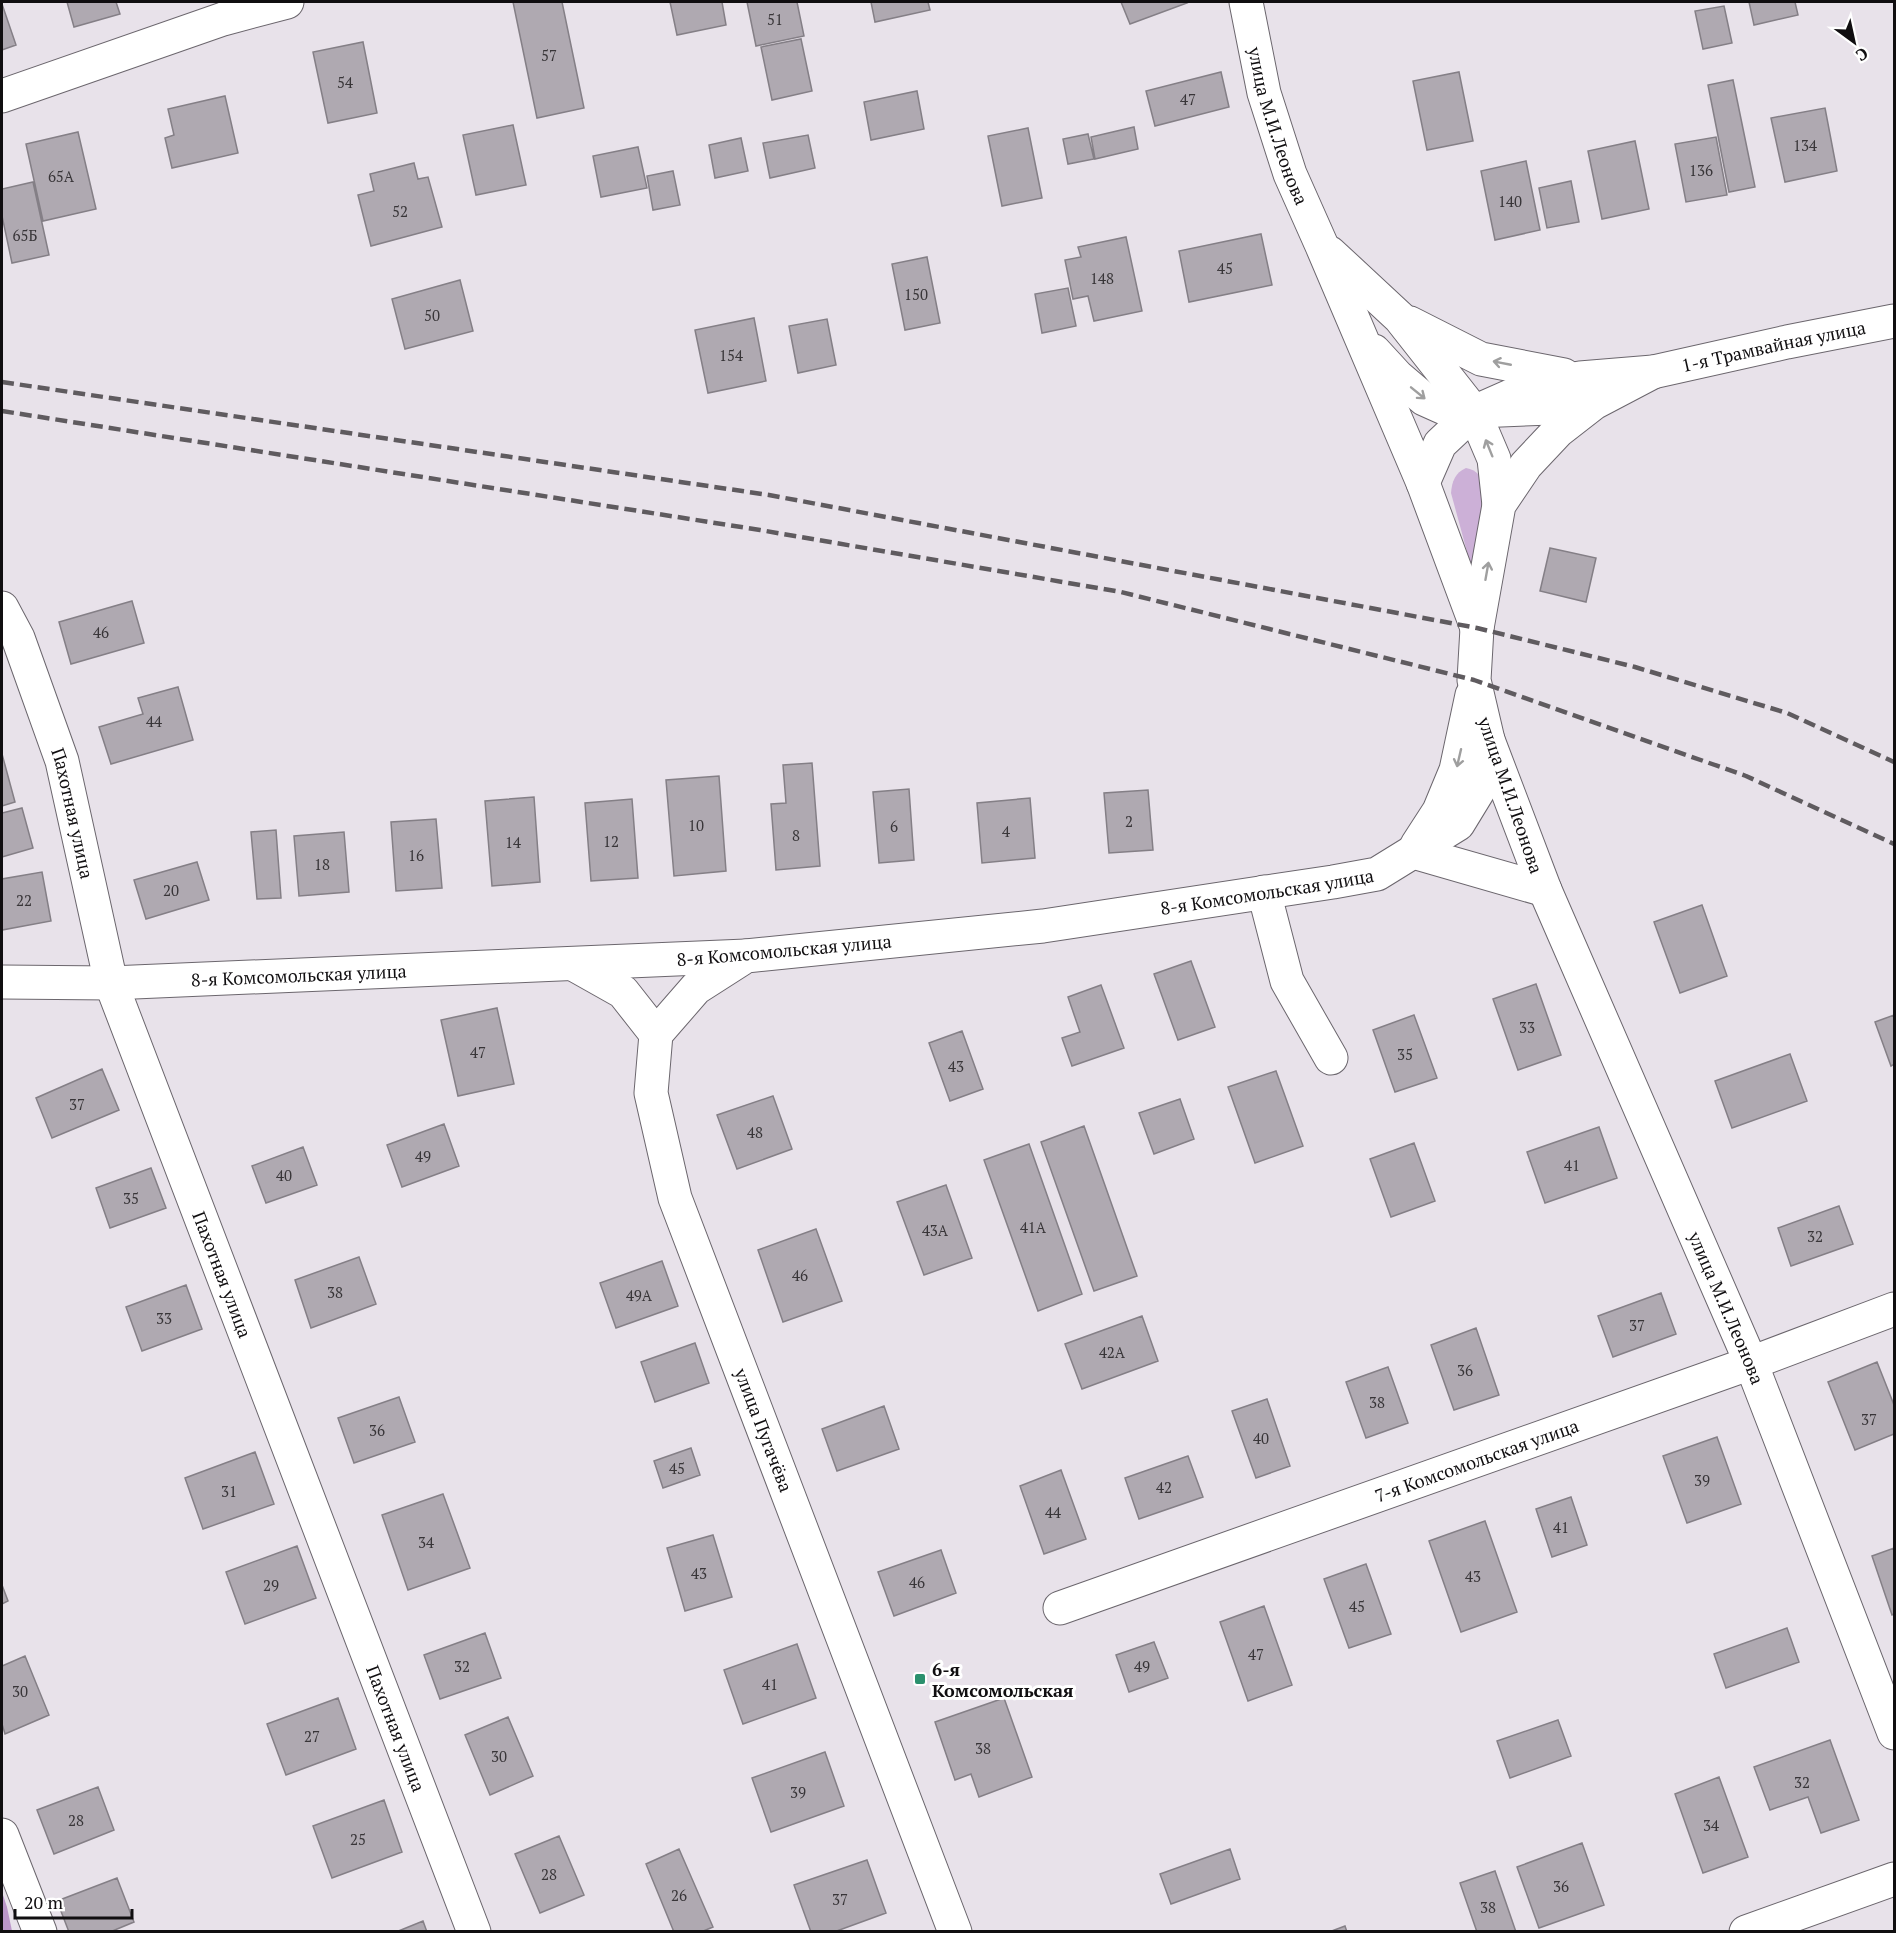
<svg xmlns="http://www.w3.org/2000/svg" width="1896" height="1933" font-family="'PT Serif',serif">
  <style>
    .green { fill: #ccb0d7 }
    .forest { fill: #bb97c9 }
    .building { fill: #afa9b1; stroke: #847f86; stroke-width: 1.5 }
    .lines { fill: none; stroke-linecap: round; stroke-linejoin: round }
    .minor-casing { stroke: #6b666d; stroke-width: 35 }
    .major-casing { stroke: #6b666d; stroke-width: 35 }
    .minor { stroke: #fff; stroke-width: 33 }
    .major { stroke: #fff; stroke-width: 33 }
    .rail { stroke: #5f5b5f; stroke-width: 4.5; stroke-dasharray: 12 6; stroke-linecap: butt }
    .oneway { stroke: #9f9f9f }
    .poi-dot { fill: #2a906d; stroke: #fff; stroke-width: 2 }
    .labels { text-anchor: middle; dominant-baseline: central; stroke-width: 6; stroke-linejoin: round; paint-order: stroke }
    .number-label { font-size: 15px; fill: #383538 }
    .street-label { font-size: 18px; fill: #100e10; stroke: #fff }
    .poi-label { font-size: 18px; font-weight: bold; fill: #100e10; stroke: #fff; text-anchor: start }
  </style>
  <rect width="100%" height="100%" fill="#e8e2ea"/>
  <path class="green" d="M1466,468C1477,470 1481,476 1484,486L1475,581L1451,493C1452,481 1455,473 1466,468Z"/>
  <path class="forest" d="M2,1892L7,1907L12,1931H2Z"/>
  <path class="building" d="M67,2H116L120,14L74,27Z
    M513,2H562L584,108L537,118Z
    M670,2H722L726,25L677,35Z
    M747,2H797L804,36L756,46Z
    M871,2H928L930,10L875,22Z
    M1121,2H1186L1187,3L1130,24Z
    M1749,2H1795L1798,15L1754,25Z
    M2,4L16,45L2,50Z
    M1724,6L1732,43L1703,49L1695,11Z
    M801,39L812,91L772,100L761,47Z
    M363,42L377,113L328,123L313,52Z
    M1221,72L1229,107L1155,126L1146,91Z
    M1459,72L1473,141L1427,150L1413,81Z
    M1733,80L1755,187L1729,192L1708,85Z
    M917,91L924,129L871,140L864,102Z
    M225,96L238,153L172,168L165,138L174,135L168,109Z
    M1825,108L1837,171L1785,182L1771,118Z
    M513,125L526,185L476,195L463,135Z
    M1134,127L1138,149L1095,159L1091,137Z
    M1028,128L1042,198L1002,206L988,136Z
    M78,132L96,209L43,221L26,144Z
    M1088,134L1094,159L1068,164L1063,139Z
    M808,135L815,168L770,178L763,143Z
    M1716,137L1727,195L1686,202L1675,144Z
    M741,138L748,171L715,178L709,145Z
    M1635,141L1649,209L1602,219L1588,151Z
    M638,147L647,188L601,197L593,156Z
    M1526,161L1540,230L1495,240L1481,171Z
    M414,163L418,179L428,177L442,227L371,246L358,195L374,191L370,174Z
    M673,171L680,205L653,210L647,176Z
    M1571,181L1579,222L1547,228L1539,188Z
    M33,182L49,255L12,263L2,216V189Z
    M1261,234L1272,285L1189,302L1179,251Z
    M1126,237L1142,311L1094,321L1088,296L1073,299L1065,260L1081,257L1078,247Z
    M927,257L940,323L905,330L892,264Z
    M460,280L473,331L405,349L392,299Z
    M1068,288L1076,326L1042,333L1035,294Z
    M754,318L766,381L708,393L695,330Z
    M827,319L836,365L798,373L789,326Z
    M1550,548L1596,558L1586,602L1540,591Z
    M132,601L144,643L71,664L59,622Z
    M178,687L193,740L111,764L99,727L143,714L138,698Z
    M2,754L15,802L2,806Z
    M812,763L820,866L776,870L771,804L786,803L783,765Z
    M719,776L726,871L674,876L666,780Z
    M909,789L914,860L879,863L873,792Z
    M1148,790L1153,850L1109,853L1104,793Z
    M534,797L540,882L492,886L485,801Z
    M1030,798L1035,858L982,863L977,803Z
    M632,799L638,878L591,881L585,803Z
    M22,808L33,848L2,857V813Z
    M436,819L442,888L396,891L391,822Z
    M276,830L281,898L257,899L251,832Z
    M344,832L349,892L299,896L294,836Z
    M197,862L209,900L146,919L134,880Z
    M42,872L51,921L2,930V879Z
    M1702,905L1727,976L1680,993L1654,922Z
    M1191,961L1215,1027L1178,1040L1154,974Z
    M1536,984L1561,1055L1518,1070L1493,999Z
    M1101,985L1124,1048L1072,1066L1062,1038L1080,1032L1068,997Z
    M497,1008L514,1084L458,1096L441,1020Z
    M1414,1015L1437,1078L1395,1092L1373,1030Z
    M1894,1015V1064L1891,1066L1875,1022Z
    M962,1031L983,1089L950,1101L929,1043Z
    M1790,1054L1807,1101L1732,1128L1715,1081Z
    M102,1069L119,1110L52,1138L36,1098Z
    M1276,1071L1303,1146L1255,1163L1228,1087Z
    M773,1096L792,1149L737,1169L717,1115Z
    M1180,1099L1194,1139L1154,1154L1139,1113Z
    M444,1124L459,1166L402,1187L387,1145Z
    M1084,1126L1137,1276L1094,1291L1041,1142Z
    M1599,1127L1617,1178L1545,1203L1527,1152Z
    M1414,1143L1435,1201L1391,1217L1370,1159Z
    M1029,1144L1082,1294L1038,1311L984,1160Z
    M303,1147L317,1185L266,1203L252,1166Z
    M151,1168L166,1208L110,1228L96,1188Z
    M946,1185L972,1258L924,1275L897,1202Z
    M1839,1206L1853,1244L1791,1266L1778,1228Z
    M816,1229L842,1301L783,1322L758,1250Z
    M359,1257L376,1304L311,1328L295,1280Z
    M662,1261L678,1306L616,1328L600,1283Z
    M186,1285L202,1329L142,1351L126,1307Z
    M1661,1293L1676,1334L1613,1357L1598,1316Z
    M1142,1316L1158,1361L1082,1389L1065,1344Z
    M1476,1328L1499,1395L1454,1410L1431,1345Z
    M695,1343L709,1383L655,1402L641,1362Z
    M1877,1362L1894,1405V1434L1855,1450L1828,1382Z
    M1388,1367L1408,1423L1366,1438L1346,1382Z
    M399,1397L415,1442L354,1463L338,1418Z
    M1267,1399L1290,1466L1256,1478L1232,1411Z
    M884,1406L899,1449L837,1471L822,1429Z
    M1717,1437L1741,1504L1687,1523L1663,1456Z
    M691,1448L700,1475L663,1488L654,1461Z
    M255,1452L274,1504L203,1529L185,1478Z
    M1188,1456L1203,1497L1139,1519L1125,1478Z
    M1061,1470L1086,1539L1044,1554L1020,1486Z
    M443,1494L470,1568L408,1590L382,1515Z
    M1571,1497L1587,1545L1552,1557L1536,1509Z
    M1485,1521L1517,1612L1461,1632L1429,1541Z
    M713,1535L732,1597L685,1611L667,1548Z
    M297,1546L316,1598L245,1624L226,1572Z
    M1894,1548V1614L1892,1615L1872,1556Z
    M941,1550L956,1593L894,1616L878,1572Z
    M1366,1564L1391,1634L1349,1648L1324,1579Z
    M2,1585L8,1601L2,1604Z
    M1264,1606L1292,1685L1248,1701L1220,1622Z
    M1787,1628L1799,1662L1726,1688L1714,1654Z
    M485,1633L501,1678L440,1699L424,1655Z
    M1154,1642L1168,1678L1129,1692L1116,1655Z
    M797,1644L816,1698L743,1724L724,1670Z
    M25,1656L49,1715L5,1734L2,1724V1666Z
    M338,1698L356,1749L286,1775L267,1724Z
    M1004,1698L1032,1777L979,1797L971,1774L955,1780L935,1722Z
    M508,1717L533,1776L490,1795L465,1735Z
    M1558,1720L1571,1756L1510,1778L1497,1741Z
    M1830,1740L1859,1820L1821,1833L1808,1797L1770,1810L1754,1767Z
    M825,1752L844,1806L771,1832L752,1778Z
    M1719,1777L1748,1857L1703,1873L1675,1794Z
    M98,1787L114,1830L54,1854L37,1810Z
    M384,1800L402,1852L332,1878L313,1826Z
    M559,1836L584,1895L540,1913L515,1854Z
    M1582,1843L1604,1905L1539,1928L1517,1867Z
    M679,1849L713,1927L701,1932H674L646,1864Z
    M1230,1849L1240,1879L1171,1904L1160,1874Z
    M867,1860L886,1913L834,1932H811L794,1885Z
    M1495,1871L1516,1932H1477L1460,1883Z
    M117,1878L134,1922L110,1932H69L57,1901Z
    M423,1921L427,1932H396Z
    M1345,1926L1347,1932H1329Z"/>
  <g class="lines">
    <defs>
      <g id="minor">
        <path d="M2,96L223,19L287,2"/>
        <path id="s1" d="M2,608L18,638L62,761L111,983L474,1932"/>
        <path id="s2" d="M1488,740L1545,890L1751,1363L1894,1733"/>
        <path d="M1413,852L1545,890"/>
        <path d="M1264,892L1287,981L1331,1058"/>
        <path d="M575,965L623,992L656,1034"/>
        <path id="s3" d="M2,982L111,983L746,956"/>
        <path id="s4" d="M1060,1608L1751,1363L1894,1309"/>
        <path d="M2,1835L40,1932"/>
        <path d="M1746,1932L1894,1879"/>
      </g>
      <g id="major">
        <path id="s5" d="M1246,2L1264,93L1290,174L1322,246L1423,483L1477,628"/>
        <path d="M1330,253L1400,318L1474,412L1494,459L1499,505"/>
        <path d="M1410,323L1481,359L1564,375"/>
        <path d="M1374,351L1397,376L1424,399L1453,412L1551,408L1592,396"/>
        <path id="s6" d="M1423,483L1440,444L1474,412L1533,386L1580,378L1653,372L1787,342L1894,321"/>
        <path d="M1417,845L1439,811L1456,770L1472,695"/>
        <path id="s7" d="M955,1932L675,1198L651,1093L656,1034L696,988L746,956L1043,926L1333,882L1377,874L1458,824L1480,788L1488,740L1474,680L1477,628L1499,505L1526,465L1558,431L1594,403L1653,372"/>
      </g>
    </defs>
    <use href="#minor" class="minor-casing"/>
    <use href="#major" class="major-casing"/>
    <use href="#minor" class="minor"/>
    <use href="#major" class="major"/>
    <path class="rail" d="M2,382L769,495L1477,628L1635,667L1787,713L1894,762
      M2,411L760,530L1121,592L1474,680L1746,776L1894,844"/>
  </g>
  <defs><path id="oneway-shaft" d="M-6 0H5M1.5-3L5.5 0L1.5 3" fill="none" stroke-width="1.6" stroke-linecap="round" stroke-linejoin="round" transform="scale(1.5)"/></defs>
  <g class="oneway">
    <use href="#oneway-shaft" transform="translate(1502 363) rotate(-169)"/>
    <use href="#oneway-shaft" transform="translate(1418 393) rotate(39)"/>
    <use href="#oneway-shaft" transform="translate(1489 448) rotate(-112)"/>
    <use href="#oneway-shaft" transform="translate(1487 571) rotate(-80)"/>
    <use href="#oneway-shaft" transform="translate(1459 758) rotate(103)"/>
  </g>
  <rect class="poi-dot" x="914" y="1673" width="12" height="12" rx="3"/>
  <g class="labels">
    <g class="number-label">
      <text x="775" y="19">51</text>
      <text x="549" y="55">57</text>
      <text x="345" y="82">54</text>
      <text x="1188" y="99">47</text>
      <text x="1805" y="145">134</text>
      <text x="1701" y="170">136</text>
      <text x="61" y="176">65А</text>
      <text x="1510" y="201">140</text>
      <text x="400" y="211">52</text>
      <text x="25" y="235">65Б</text>
      <text x="1225" y="268">45</text>
      <text x="1102" y="278">148</text>
      <text x="916" y="294">150</text>
      <text x="432" y="315">50</text>
      <text x="731" y="355">154</text>
      <text x="101" y="632">46</text>
      <text x="154" y="721">44</text>
      <text x="1129" y="821">2</text>
      <text x="696" y="825">10</text>
      <text x="894" y="826">6</text>
      <text x="1006" y="831">4</text>
      <text x="796" y="835">8</text>
      <text x="611" y="841">12</text>
      <text x="513" y="842">14</text>
      <text x="416" y="855">16</text>
      <text x="322" y="864">18</text>
      <text x="171" y="890">20</text>
      <text x="24" y="900">22</text>
      <text x="1527" y="1027">33</text>
      <text x="478" y="1052">47</text>
      <text x="1405" y="1054">35</text>
      <text x="956" y="1066">43</text>
      <text x="77" y="1104">37</text>
      <text x="755" y="1132">48</text>
      <text x="423" y="1156">49</text>
      <text x="1572" y="1165">41</text>
      <text x="284" y="1175">40</text>
      <text x="131" y="1198">35</text>
      <text x="1033" y="1227">41А</text>
      <text x="935" y="1230">43А</text>
      <text x="1815" y="1236">32</text>
      <text x="800" y="1275">46</text>
      <text x="335" y="1292">38</text>
      <text x="639" y="1295">49А</text>
      <text x="164" y="1318">33</text>
      <text x="1637" y="1325">37</text>
      <text x="1112" y="1352">42А</text>
      <text x="1465" y="1370">36</text>
      <text x="1377" y="1402">38</text>
      <text x="1869" y="1419">37</text>
      <text x="377" y="1430">36</text>
      <text x="1261" y="1438">40</text>
      <text x="677" y="1468">45</text>
      <text x="1702" y="1480">39</text>
      <text x="1164" y="1487">42</text>
      <text x="229" y="1491">31</text>
      <text x="1053" y="1512">44</text>
      <text x="1561" y="1527">41</text>
      <text x="426" y="1542">34</text>
      <text x="699" y="1573">43</text>
      <text x="1473" y="1576">43</text>
      <text x="917" y="1582">46</text>
      <text x="271" y="1585">29</text>
      <text x="1357" y="1606">45</text>
      <text x="1256" y="1654">47</text>
      <text x="462" y="1666">32</text>
      <text x="1142" y="1666">49</text>
      <text x="770" y="1684">41</text>
      <text x="20" y="1691">30</text>
      <text x="312" y="1736">27</text>
      <text x="983" y="1748">38</text>
      <text x="499" y="1756">30</text>
      <text x="1802" y="1782">32</text>
      <text x="798" y="1792">39</text>
      <text x="76" y="1820">28</text>
      <text x="1711" y="1825">34</text>
      <text x="358" y="1839">25</text>
      <text x="549" y="1874">28</text>
      <text x="1561" y="1886">36</text>
      <text x="679" y="1895">26</text>
      <text x="840" y="1899">37</text>
      <text x="1488" y="1907">38</text>
    </g>
    <g class="street-label">
      <text stroke="none"><textPath href="#s5" startOffset="128">улица М.И.Леонова</textPath></text>
      <text stroke="none"><textPath href="#s6" startOffset="398">1-я Трамвайная улица</textPath></text>
      <text transform="translate(1511 795) rotate(71)">улица М.И.Леонова</text>
      <text stroke="none"><textPath href="#s1" startOffset="218">Пахотная улица</textPath></text>
      <text stroke="none"><textPath href="#s7" startOffset="1598">8-я Комсомольская улица</textPath></text>
      <text transform="translate(784 950) rotate(-5)">8-я Комсомольская улица</text>
      <text stroke="none"><textPath href="#s3" startOffset="297">8-я Комсомольская улица</textPath></text>
      <text stroke="none"><textPath href="#s1" startOffset="704">Пахотная улица</textPath></text>
      <text stroke="none"><textPath href="#s2" startOffset="616">улица М.И.Леонова</textPath></text>
      <text transform="translate(764 1430) rotate(69)">улица Пугачёва</text>
      <text stroke="none"><textPath href="#s4" startOffset="442">7-я Комсомольская улица</textPath></text>
      <text stroke="none"><textPath href="#s1" startOffset="1190">Пахотная улица</textPath></text>
    </g>
    <g class="poi-label">
      <text x="932" y="1669">6-я<tspan x="932" dy="21">Комсомольская</tspan></text>
    </g>
  </g>
  <rect width="1896" height="1933" fill="none" stroke="#100e10" stroke-width="6"/>
  <g transform="translate(1854 42) rotate(147)" stroke="#ffffff" stroke-width="4.5" paint-order="stroke">
  <path d="M0-4.5L10 22L0 15L-10 22Z" fill="#100e10"/>
  <text y="-9" font-size="16" font-weight="bold" text-anchor="middle" fill="#100e10">С</text>
  </g>
  <path d="M15 1909v9h117v-9" fill="none" stroke="#100e10" stroke-width="3"/>
  <text x="24" y="1909" font-size="18" fill="#100e10" stroke="#ffffff" stroke-width="4.5" paint-order="stroke">20 m</text>
</svg>
